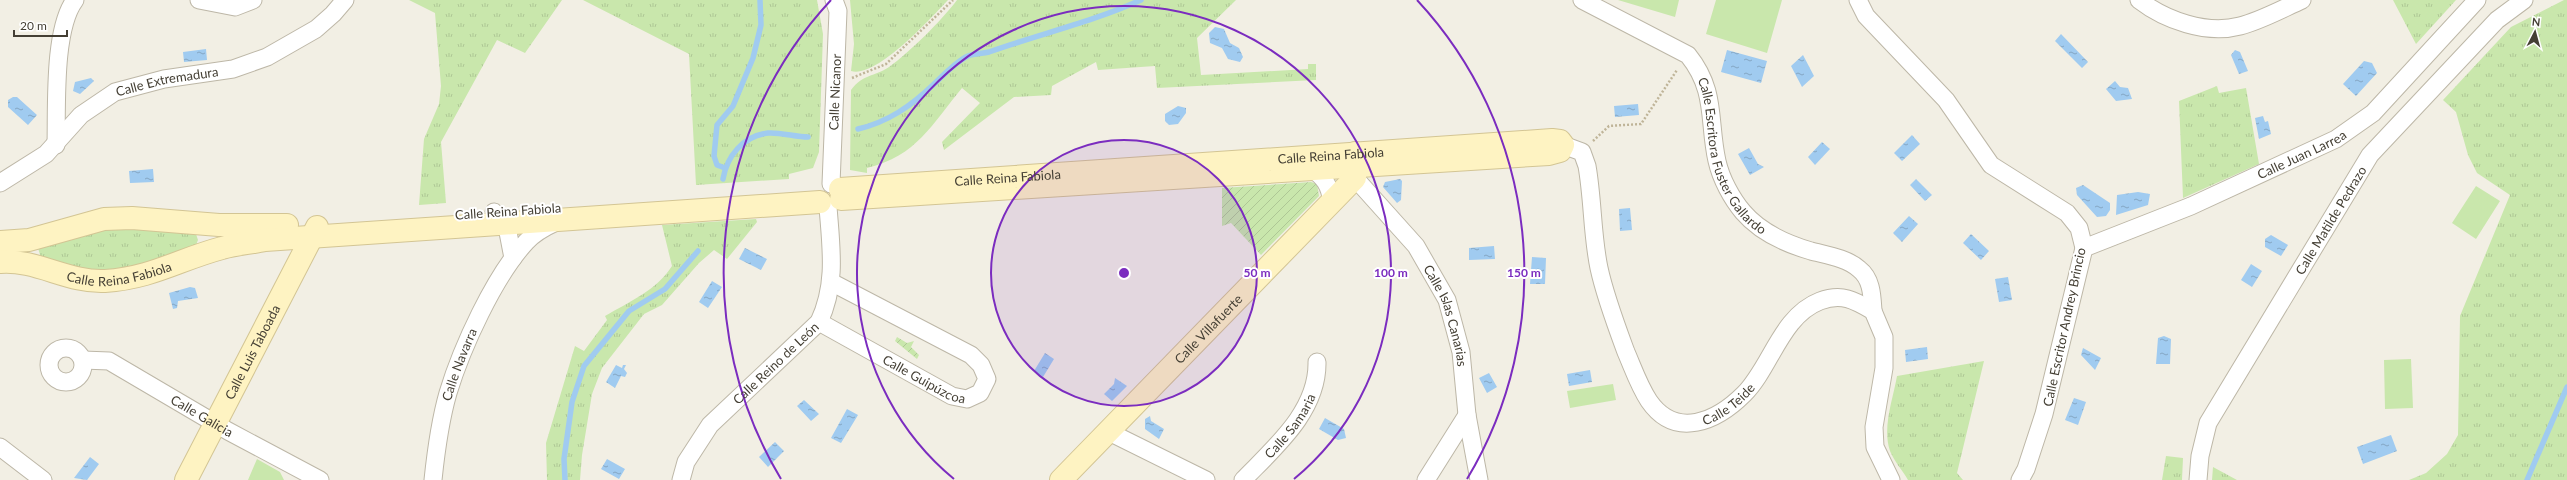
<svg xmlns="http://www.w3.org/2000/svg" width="2567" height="480" font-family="Lato,sans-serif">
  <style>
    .grass { fill: url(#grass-tufts) }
    .park { fill: #c9e7ac }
    .garden { fill: url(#garden-furrows) }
    .water { fill: url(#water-ripples) }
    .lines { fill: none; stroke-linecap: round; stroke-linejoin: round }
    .stream { stroke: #a0cbf0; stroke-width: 5.5 }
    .street-casing { stroke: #bdb7a7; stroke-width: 19 }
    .secondary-casing { stroke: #d3c594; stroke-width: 24 }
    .path { stroke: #bfb498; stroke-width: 2.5; stroke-dasharray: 2 2; stroke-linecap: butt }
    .street { stroke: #fff; stroke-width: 17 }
    .secondary { stroke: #fef3c2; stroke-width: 22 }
    .ring { fill: none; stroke: #7b2cbf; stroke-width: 2 }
    .labels { text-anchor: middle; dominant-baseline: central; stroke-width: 4; stroke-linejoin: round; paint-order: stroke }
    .street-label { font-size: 13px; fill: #443f34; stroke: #fff }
    .centre { fill: #7b2cbf; stroke: #fff; stroke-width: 2 }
    .ring-label { font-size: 12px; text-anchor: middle; font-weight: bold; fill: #7b2cbf; stroke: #fff; stroke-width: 4; stroke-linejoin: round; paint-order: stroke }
  </style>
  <defs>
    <pattern id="grass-tufts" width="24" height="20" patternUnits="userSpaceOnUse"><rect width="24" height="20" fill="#c9e7ac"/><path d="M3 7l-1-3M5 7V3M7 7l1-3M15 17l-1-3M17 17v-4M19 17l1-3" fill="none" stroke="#aec795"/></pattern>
    <pattern id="garden-furrows" width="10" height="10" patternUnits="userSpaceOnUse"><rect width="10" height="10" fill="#c9e7ac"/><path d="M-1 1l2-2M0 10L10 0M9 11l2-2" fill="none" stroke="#aec795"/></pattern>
    <pattern id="water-ripples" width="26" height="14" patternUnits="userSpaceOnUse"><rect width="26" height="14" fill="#a0cbf0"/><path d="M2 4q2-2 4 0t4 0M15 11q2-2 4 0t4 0" fill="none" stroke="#84a6c3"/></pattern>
  </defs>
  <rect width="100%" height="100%" fill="#f2efe4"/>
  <path class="grass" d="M409,0H562L525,53L497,40L441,142L446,203L419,205L424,139L439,104L441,86L435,13Z
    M583,0H817L823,34L819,152L813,168L789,174V179L696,185L689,54Z
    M850,0H948C931,18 876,79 851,71L854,44Z
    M957,0H1236L1197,38L1201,75L1308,69V64H1316V80L1157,88L1155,66L1098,70L1096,62L1052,86L1051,95L1014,97L944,150L942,142L980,103L962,88C932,124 917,156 867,168V173L850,170L851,90C863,74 874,77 889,67C910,52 942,20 957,0Z
    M2393,0H2456L2416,44Z
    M2564,0H2567V480H2409L2426,473L2447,454L2458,435L2460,316L2510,195L2477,173L2468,155L2456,112L2443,100L2511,27Z
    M2217,86L2219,93L2246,88L2259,164L2183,198L2179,101Z
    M756,219L757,222L727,259L714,250L699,263L662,305L644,314L602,368L592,394L582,455L580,480H547L546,443L575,346L584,351L607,320L605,316C629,302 657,290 672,266L662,225Z
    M118,223L195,231L198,240L193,252L103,274L41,258L38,248Z
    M1984,361L1957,473L1963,480H1908C1903,471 1894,461 1890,451C1882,428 1893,399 1897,376Z
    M2166,456L2183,458L2182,480H2162Z
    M2213,467L2237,480H2212Z"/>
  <path class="park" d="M1618,0H1679L1675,17Z
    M1716,0H1782L1767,53L1706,34Z
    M2476,186L2500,201L2476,239L2452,223Z
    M2411,359L2413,408L2385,409L2384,360Z
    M1613,384L1616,400L1570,408L1567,391Z
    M257,459L280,472L284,480H248Z"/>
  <path class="garden" d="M1311,182L1317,184L1319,196L1261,255L1231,223L1222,226V188Z
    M897,337L907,343L914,341L911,347L919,355L917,359L895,341Z"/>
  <path class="water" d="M1215,27L1224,29L1230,43L1239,48L1243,57L1240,62L1228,59L1222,48L1210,43L1209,33Z
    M2061,34L2088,62L2082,68L2055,41Z
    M206,49L207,60L184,62L183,52Z
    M1727,50L1767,61L1761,83L1721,72Z
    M2235,50L2240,52L2248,71L2239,74L2231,55Z
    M1803,55L1814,76L1802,87L1791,66Z
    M2364,61L2372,63L2377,73L2356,96L2343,84Z
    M91,78L94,81L80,94L73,91L75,82Z
    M2115,81L2120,87L2128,88L2132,99L2116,101L2106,89Z
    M13,97H17L37,115L28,125L8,107V100Z
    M1638,104L1639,115L1615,117L1614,106Z
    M1178,106L1186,108V113L1178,124L1169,125L1165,121V114Z
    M2263,116L2265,122L2268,121L2271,134L2259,139L2255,118Z
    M1912,135L1920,144L1902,161L1894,153Z
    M1822,142L1830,149L1815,165L1808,157Z
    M1749,148L1758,164L1764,167L1750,175L1738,154Z
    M153,169L154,182L130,183L129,171Z
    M1400,179L1402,181L1401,200L1397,203L1383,187L1385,182Z
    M1916,179L1932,195L1925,201L1910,185Z
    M2083,185L2110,203V210L2106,216L2097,217L2077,195L2076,188Z
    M2138,192L2150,194L2148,205L2116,215L2117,195Z
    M1630,208L1632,230L1620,231L1619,209Z
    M1909,216L1918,224L1902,242L1893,233Z
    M1971,234L1989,251L1981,260L1963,243Z
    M2271,235L2288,245L2281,256L2265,247V239Z
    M1494,246L1495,259L1469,260V248Z
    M745,248L767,259L761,270L739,259Z
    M1532,257L1546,258L1545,284H1530Z
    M2251,264L2262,271L2252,287L2241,280Z
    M2008,277L2012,300L1999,302L1995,279Z
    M712,281L722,287L708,308L699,302Z
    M190,287L195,288L198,298L178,301L177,308L173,309L169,293Z
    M2164,336L2171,339L2170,364H2156L2158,338Z
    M1927,347L1928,359L1906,362L1905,350Z
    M2083,348L2101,358L2095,370L2081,355Z
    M1045,353L1054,359L1043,377L1034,371Z
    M616,365L622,368L623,365H626L624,369L627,373L625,377L621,376L615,388L606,382Z
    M1590,370L1592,382L1569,386L1567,374Z
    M1489,373L1497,387L1487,393L1479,378Z
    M1115,378L1127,386L1112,401L1104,394L1114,384Z
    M2074,398L2086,402L2078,425L2065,420Z
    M804,400L819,414L811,421L797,406Z
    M847,409L858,415L841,443L831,438Z
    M1150,416L1151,421L1164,429L1159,439L1145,429V419Z
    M1325,418L1344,429L1346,438L1338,440L1319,429Z
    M2391,435L2397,451L2363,464L2357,447Z
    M775,442L784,451L768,467L759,457Z
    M90,457L99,464L87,480L74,478Z
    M607,459L625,469L619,479L601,469Z"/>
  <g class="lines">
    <path class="stream" d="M858,129C888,122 911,106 933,85C944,75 955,62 968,56C974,53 982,54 989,52C1040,34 1092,22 1141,0
      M725,168L717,165L714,156L717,125L733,106L753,58L761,25L760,0
      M723,179C727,156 743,136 768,133C780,132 796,137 808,137
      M565,480L564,459L572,402L584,366L629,311L665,289L698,251
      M2527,480L2567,387"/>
    <defs>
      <g id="street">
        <path d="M199,0L235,7L253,0"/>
        <path id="s1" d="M1582,0L1688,55C1717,91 1708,121 1717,161C1721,179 1732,199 1743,212C1760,232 1787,244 1811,251C1826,255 1847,258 1859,269C1872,279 1872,296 1873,311"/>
        <path d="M1858,0L1866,16L1946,100L1991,165L2067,213L2079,228L2084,248L2044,414L2026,469L2020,480"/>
        <path d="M2139,0C2165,20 2206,35 2240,26C2260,21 2282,9 2302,0"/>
        <path d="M56,145C57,107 53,29 75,0"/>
        <path id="s2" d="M1563,145L1582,152L1587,166C1593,200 1592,235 1599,268C1605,296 1616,325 1626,352C1633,368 1639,386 1649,401C1676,440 1717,421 1744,394C1771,367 1781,316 1820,301C1842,293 1854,300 1873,311L1884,337V368L1874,427L1875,447L1891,480"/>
        <path d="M1311,168C1325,178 1329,185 1332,201"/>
        <path id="s3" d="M1355,178L1416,246L1447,300L1461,352L1467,415L1479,480"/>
        <path id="s4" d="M0,183L46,154L81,115L115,92L164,79L233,69L267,57L316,29L333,14L345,0"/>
        <path id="s5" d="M831,184L838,11L834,0"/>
        <path d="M494,212L507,227L513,258"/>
        <path id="s6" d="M2084,248L2191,206L2336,139L2373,113L2477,0"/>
        <path id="s7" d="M819,322L952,396L967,399L980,393L987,379L981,365L971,355L831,282"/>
        <circle cx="66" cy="365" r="17"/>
        <path id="s8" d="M83,360L109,361L228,431L320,480"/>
        <path d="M1109,432L1206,480"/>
        <path d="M0,447L43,480"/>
        <path id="s9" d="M433,480C436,451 440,421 448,393C462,347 494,277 526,242C534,233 545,227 556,222"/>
        <path id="s10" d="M681,480L686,462L710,425L819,322C837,284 831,247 828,207"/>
        <path id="s11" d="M1243,480C1275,447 1318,411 1317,362"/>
        <path d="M1426,480L1467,415"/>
        <path id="s12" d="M2198,480L2200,456L2208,423L2370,155L2497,20L2524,0"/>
      </g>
      <g id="secondary">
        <path id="s13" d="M840,189L1552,140L1560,141L1563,145L1560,151L1549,154L841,199"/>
        <path d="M0,242L29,240L104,219L132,218L219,225H287"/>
        <path id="s14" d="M0,262C36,259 69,283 105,281C152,278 180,259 222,248C236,244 251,243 265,240L820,202"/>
        <path id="s15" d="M186,480L317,227"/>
        <path id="s16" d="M1061,480L1355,178V153"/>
      </g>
    </defs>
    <use href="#street" class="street-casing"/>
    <use href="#secondary" class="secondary-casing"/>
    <path class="path" d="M852,78L886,64L953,0
      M1593,141L1609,126L1641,124L1677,70"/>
    <use href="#street" class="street"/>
    <use href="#secondary" class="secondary"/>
  </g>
  <circle cx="1124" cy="273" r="133" fill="#7b2cbf" fill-opacity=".12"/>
  <g class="ring">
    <circle cx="1124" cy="273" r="133"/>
    <path d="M954 479A267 267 0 1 1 1294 479"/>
    <path d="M781 479A400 400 0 0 1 831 0M1417 0A400 400 0 0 1 1467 479"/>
  </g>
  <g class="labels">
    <g class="street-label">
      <text stroke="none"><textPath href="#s4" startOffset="201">Calle Extremadura</textPath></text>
      <text stroke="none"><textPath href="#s5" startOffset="92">Calle Nicanor</textPath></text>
      <text stroke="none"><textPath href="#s1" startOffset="232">Calle Escritora Fuster Gallardo</textPath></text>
      <text stroke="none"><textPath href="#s6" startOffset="237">Calle Juan Larrea</textPath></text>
      <text stroke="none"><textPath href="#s13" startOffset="492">Calle Reina Fabiola</textPath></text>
      <text stroke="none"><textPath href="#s13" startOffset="168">Calle Reina Fabiola</textPath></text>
      <text transform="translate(508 211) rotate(-4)">Calle Reina Fabiola</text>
      <text stroke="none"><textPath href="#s12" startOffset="295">Calle Matilde Pedrazo</textPath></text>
      <text stroke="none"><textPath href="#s14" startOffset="122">Calle Reina Fabiola</textPath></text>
      <text stroke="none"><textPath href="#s3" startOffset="168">Calle Islas Canarias</textPath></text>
      <text transform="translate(2064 327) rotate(-78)">Calle Escritor Andrey Brincio</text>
      <text stroke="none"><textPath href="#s16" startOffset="211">Calle Villafuerte</textPath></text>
      <text stroke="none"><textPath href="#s15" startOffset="144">Calle Luis Taboada</textPath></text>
      <text stroke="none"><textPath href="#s10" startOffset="153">Calle Reino de León</textPath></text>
      <text stroke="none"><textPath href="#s9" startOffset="119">Calle Navarra</textPath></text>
      <text stroke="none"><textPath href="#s7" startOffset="120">Calle Guipúzcoa</textPath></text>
      <text stroke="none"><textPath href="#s2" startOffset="373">Calle Teide</textPath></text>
      <text stroke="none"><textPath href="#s8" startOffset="134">Calle Galicia</textPath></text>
      <text stroke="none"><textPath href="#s11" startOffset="72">Calle Samaria</textPath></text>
    </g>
  </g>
  <circle cx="1124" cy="273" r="6" class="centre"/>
  <g class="ring-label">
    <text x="1257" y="277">50 m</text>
    <text x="1391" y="277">100 m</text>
    <text x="1524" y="277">150 m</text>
  </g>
  <g transform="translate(2535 32) rotate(6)" stroke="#ffffff" stroke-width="3" paint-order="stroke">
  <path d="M0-3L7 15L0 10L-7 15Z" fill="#443f34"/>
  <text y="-6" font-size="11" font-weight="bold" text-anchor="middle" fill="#443f34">N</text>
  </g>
  <path d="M14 30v6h53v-6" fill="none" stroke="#443f34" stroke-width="2"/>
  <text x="20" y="30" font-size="12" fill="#443f34" stroke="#ffffff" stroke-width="3" paint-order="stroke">20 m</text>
</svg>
